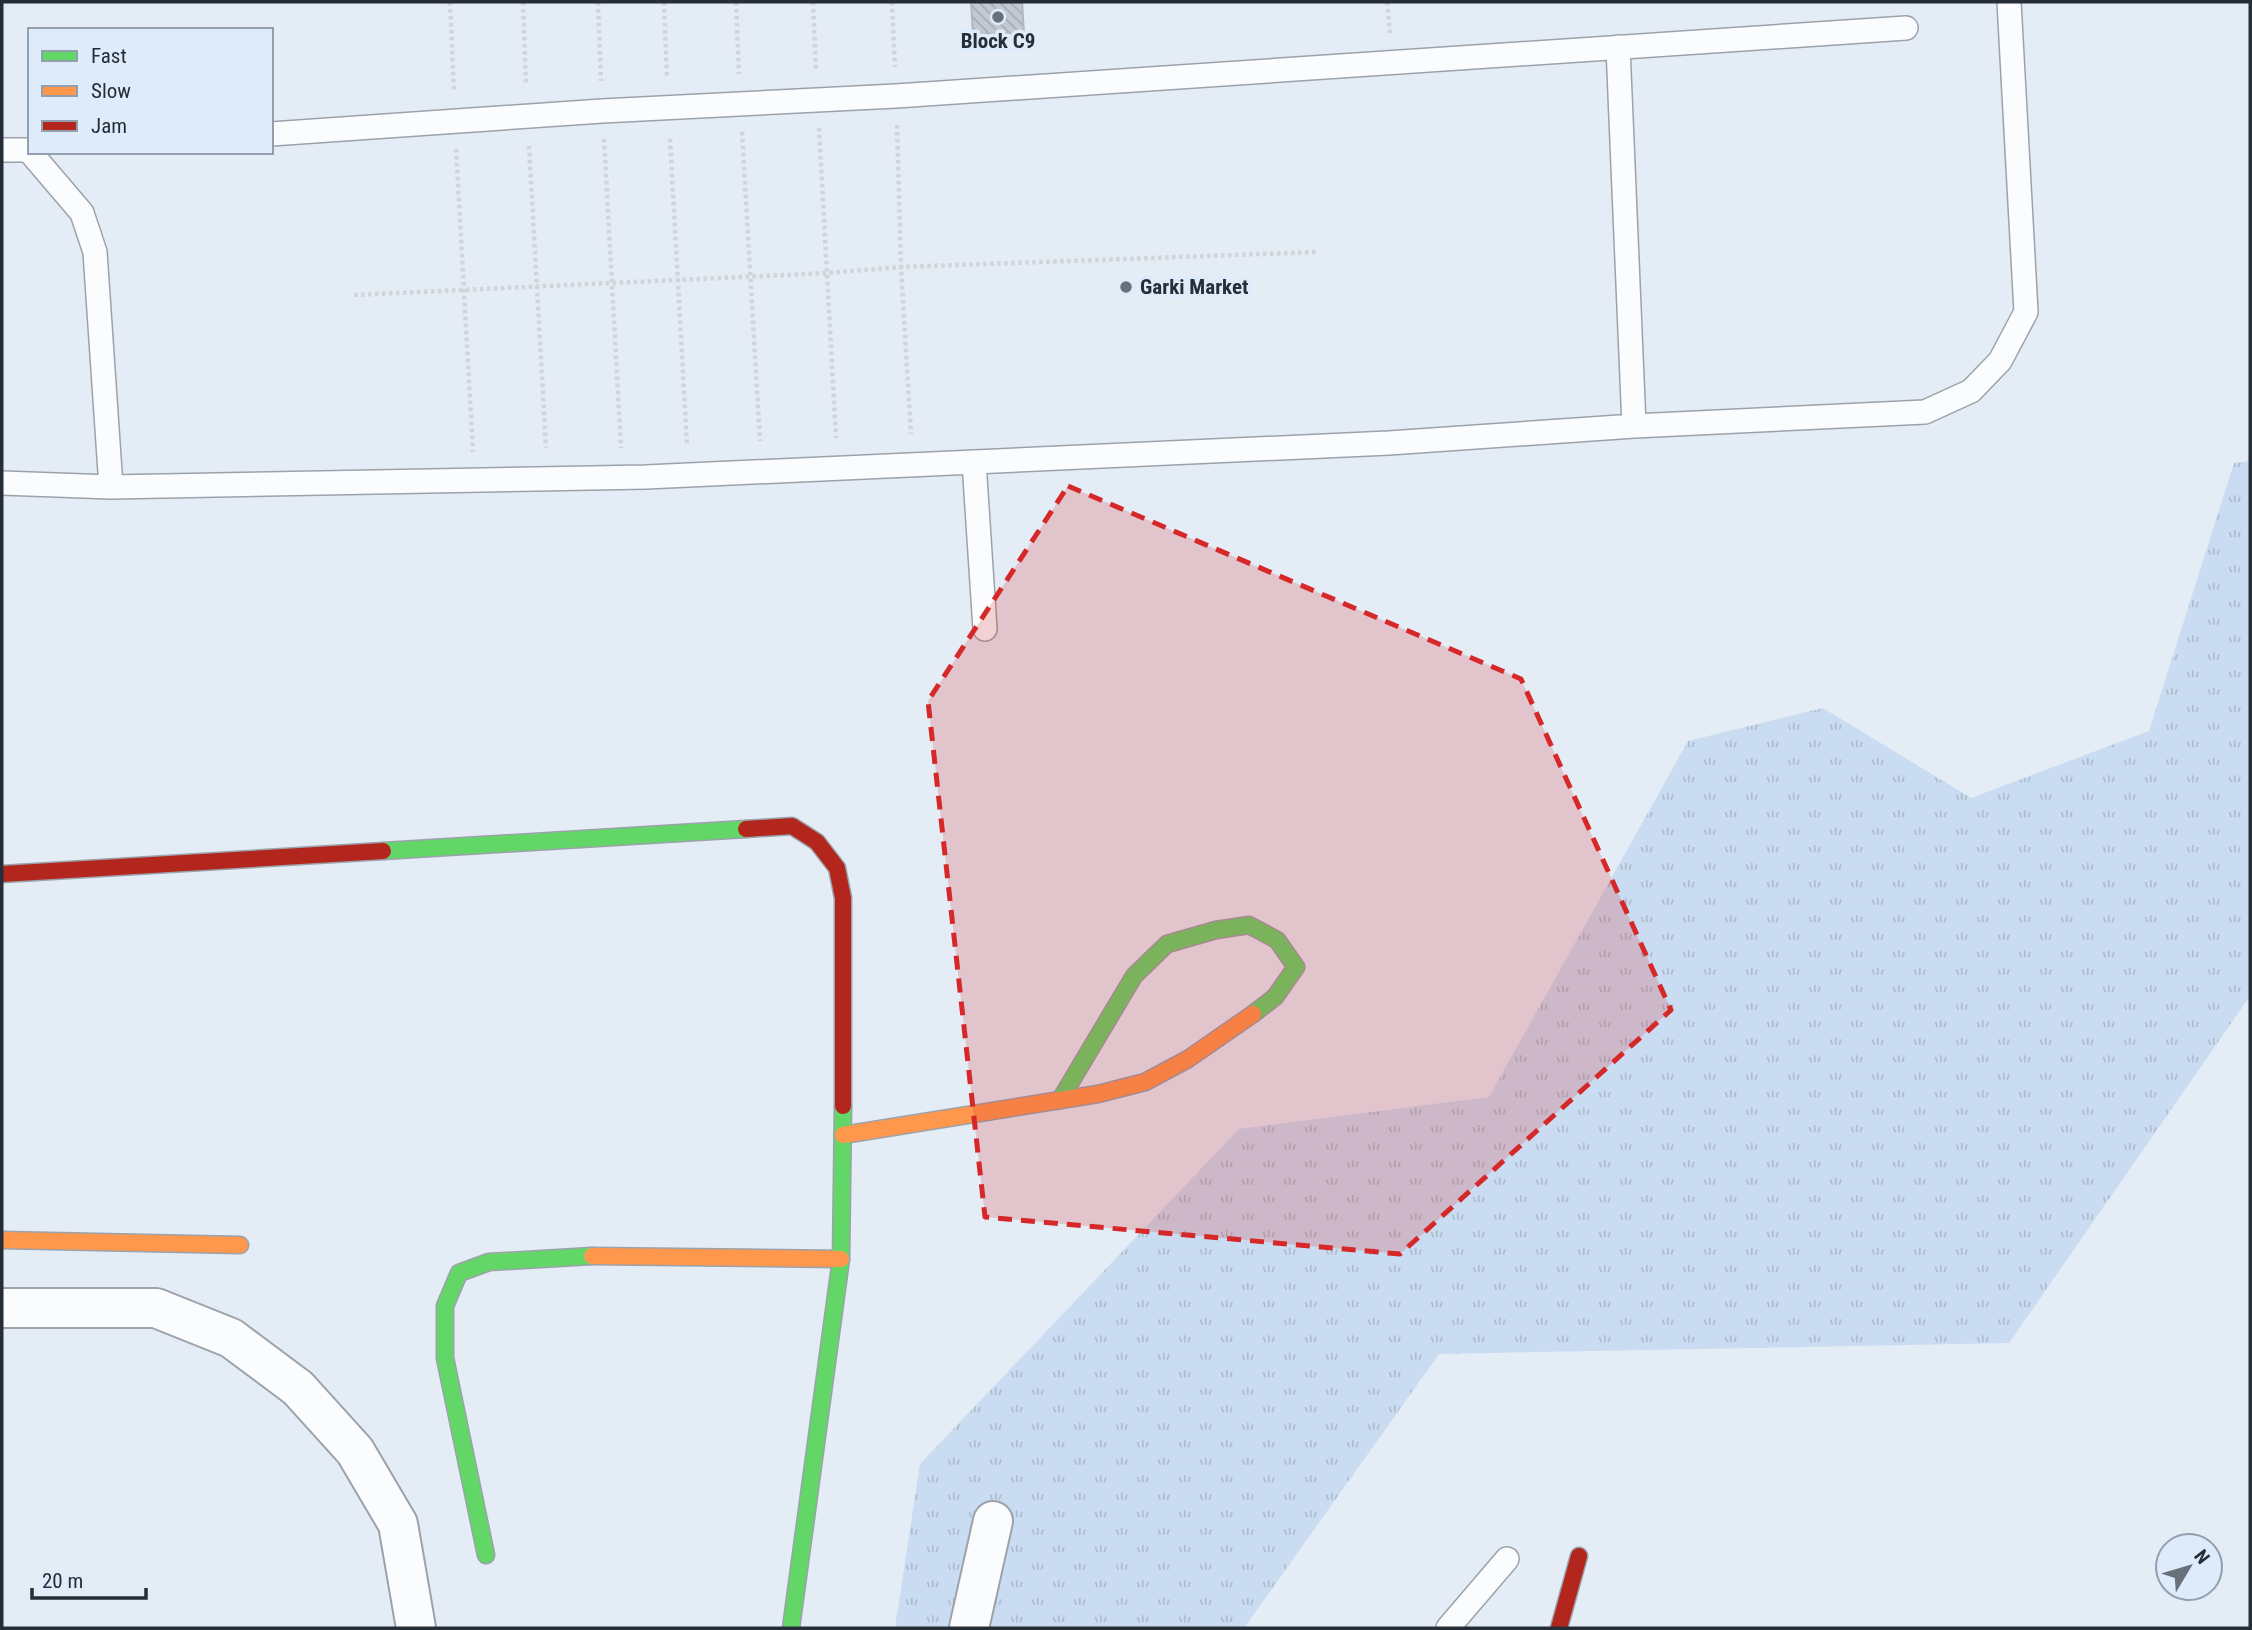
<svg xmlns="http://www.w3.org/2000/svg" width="2252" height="1630" font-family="'Roboto Condensed',sans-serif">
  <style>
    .grass { fill: url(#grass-tufts) }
    .building { fill: url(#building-back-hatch); stroke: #b0b7c0; stroke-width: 2 }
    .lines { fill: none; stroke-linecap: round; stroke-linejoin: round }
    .lane-casing { stroke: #9ba2aa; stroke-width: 26 }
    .street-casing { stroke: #9ba2aa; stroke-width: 42 }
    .fast-casing { stroke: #9ba2aa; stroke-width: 19 }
    .slow-casing { stroke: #9ba2aa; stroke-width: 19 }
    .jam-casing { stroke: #9ba2aa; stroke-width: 19 }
    .path { stroke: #d2d4d7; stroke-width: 4.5; stroke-dasharray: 3.5 3.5; stroke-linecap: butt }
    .lane { stroke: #fbfcfe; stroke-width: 23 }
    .street { stroke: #fbfcfe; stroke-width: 38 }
    .fast { stroke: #63d668; stroke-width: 16 }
    .slow { stroke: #ff974d; stroke-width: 16 }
    .jam { stroke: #b3261e; stroke-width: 16 }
    .marked { fill: #d62828; fill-opacity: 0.2; stroke: #d62828; stroke-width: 5; stroke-dasharray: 14 9; stroke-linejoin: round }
    .poi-dot { fill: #68707a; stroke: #deebfb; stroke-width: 2.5 }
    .labels { text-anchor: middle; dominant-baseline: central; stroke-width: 7; stroke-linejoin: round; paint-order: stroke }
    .poi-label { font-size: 21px; font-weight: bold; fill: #252d37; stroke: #deebfb }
  </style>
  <defs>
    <pattern id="grass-tufts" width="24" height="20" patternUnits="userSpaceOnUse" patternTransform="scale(1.75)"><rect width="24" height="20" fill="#cadcf1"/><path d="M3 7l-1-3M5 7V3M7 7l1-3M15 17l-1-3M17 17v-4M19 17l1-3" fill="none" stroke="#adbdcf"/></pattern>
    <pattern id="building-back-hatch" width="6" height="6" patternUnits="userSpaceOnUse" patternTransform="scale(1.75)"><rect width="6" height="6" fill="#c2c9d2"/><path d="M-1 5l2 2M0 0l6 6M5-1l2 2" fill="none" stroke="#a7adb5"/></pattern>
  </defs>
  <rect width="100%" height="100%" fill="#e4ecf5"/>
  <path class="grass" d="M2250,461V996L2009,1343L1439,1354L1244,1628H895L920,1464L1239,1129L1489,1097L1688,741L1823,708L1971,798L2149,731L2234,463Z"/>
  <path class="building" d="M971,2H1022L1024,33L973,34Z"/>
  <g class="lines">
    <defs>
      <path id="lane" d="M1618,47L1634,426
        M271,134L602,111L896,96L1906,28
        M2,150H28L30,152
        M30,152L82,213L95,252L111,487
        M974,462L985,629
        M2,483L111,487L646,477L1389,443L1634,426L1925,412L1971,391L2000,361L2026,312L2009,2
        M1448,1628L1507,1559"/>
      <path id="street" d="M2,1308H156L231,1338L298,1388L355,1451L398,1524L416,1628
        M969,1628L993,1521"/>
      <path id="fast" d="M383,851L746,829
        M1060,1100L1134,976L1167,944L1216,930L1249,925L1277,940L1296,967L1275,997L1253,1014
        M486,1555L445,1358V1306L459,1273L489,1262L592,1256
        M791,1628L841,1259L843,1106"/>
      <path id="slow" d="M843,1135L1098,1094L1145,1082L1188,1059L1253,1014
        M2,1240L240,1245
        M592,1256L841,1259"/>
      <path id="jam" d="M746,829L792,826L817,842L837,868L843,898V1106
        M2,874L383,851
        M1559,1628L1579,1556"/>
    </defs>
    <use href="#lane" class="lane-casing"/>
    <use href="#street" class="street-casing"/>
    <use href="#fast" class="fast-casing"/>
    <use href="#slow" class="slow-casing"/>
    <use href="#jam" class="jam-casing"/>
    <path class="path" d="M450,2L454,92
      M523,2L526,85
      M598,2L601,81
      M664,2L667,78
      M736,2L739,74
      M813,2L816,71
      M892,2L895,67
      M1387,2L1390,33
      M897,125L901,267L911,434
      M819,128L836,438
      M742,132L760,441
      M604,139L621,448
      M670,139L687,445
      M529,146L546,448
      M456,149L473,452
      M354,295L827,273L901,267L1318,252"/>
    <use href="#lane" class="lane"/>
    <use href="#street" class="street"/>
    <use href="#fast" class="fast"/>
    <use href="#slow" class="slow"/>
    <use href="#jam" class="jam"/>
  </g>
  <path class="marked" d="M1068,486L1521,679L1671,1010L1400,1254L985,1217L928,701Z"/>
  <g class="poi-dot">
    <circle cx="998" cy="17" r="7"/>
    <circle cx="1126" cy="287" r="7"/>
  </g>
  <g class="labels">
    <g class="poi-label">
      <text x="998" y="41">Block C9</text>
      <text x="1140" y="287" text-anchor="start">Garki Market</text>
    </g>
  </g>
  <rect width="2252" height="1630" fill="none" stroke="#252d37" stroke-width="7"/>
  <rect x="28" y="28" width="245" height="126" fill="#deebfb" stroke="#949fad" stroke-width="2"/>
  <rect x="42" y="51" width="35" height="10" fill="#63d668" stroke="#949fad" stroke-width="2"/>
  <text x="91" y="63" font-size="21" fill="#252d37">Fast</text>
  <rect x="42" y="86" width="35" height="10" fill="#ff974d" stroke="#949fad" stroke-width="2"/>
  <text x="91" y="98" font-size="21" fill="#252d37">Slow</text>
  <rect x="42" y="121" width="35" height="10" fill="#b3261e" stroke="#949fad" stroke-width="2"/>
  <text x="91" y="133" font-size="21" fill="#252d37">Jam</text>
  <g transform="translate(2189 1567) rotate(52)"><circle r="33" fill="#deebfb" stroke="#949fad" stroke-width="2"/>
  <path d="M0-5L12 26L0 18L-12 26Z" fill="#68707a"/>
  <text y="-10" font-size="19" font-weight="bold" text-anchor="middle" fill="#252d37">N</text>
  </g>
  <path d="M32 1588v10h114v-10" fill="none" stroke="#252d37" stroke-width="3.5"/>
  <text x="42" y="1588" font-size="21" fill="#252d37" stroke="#deebfb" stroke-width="5" paint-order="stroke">20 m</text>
</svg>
